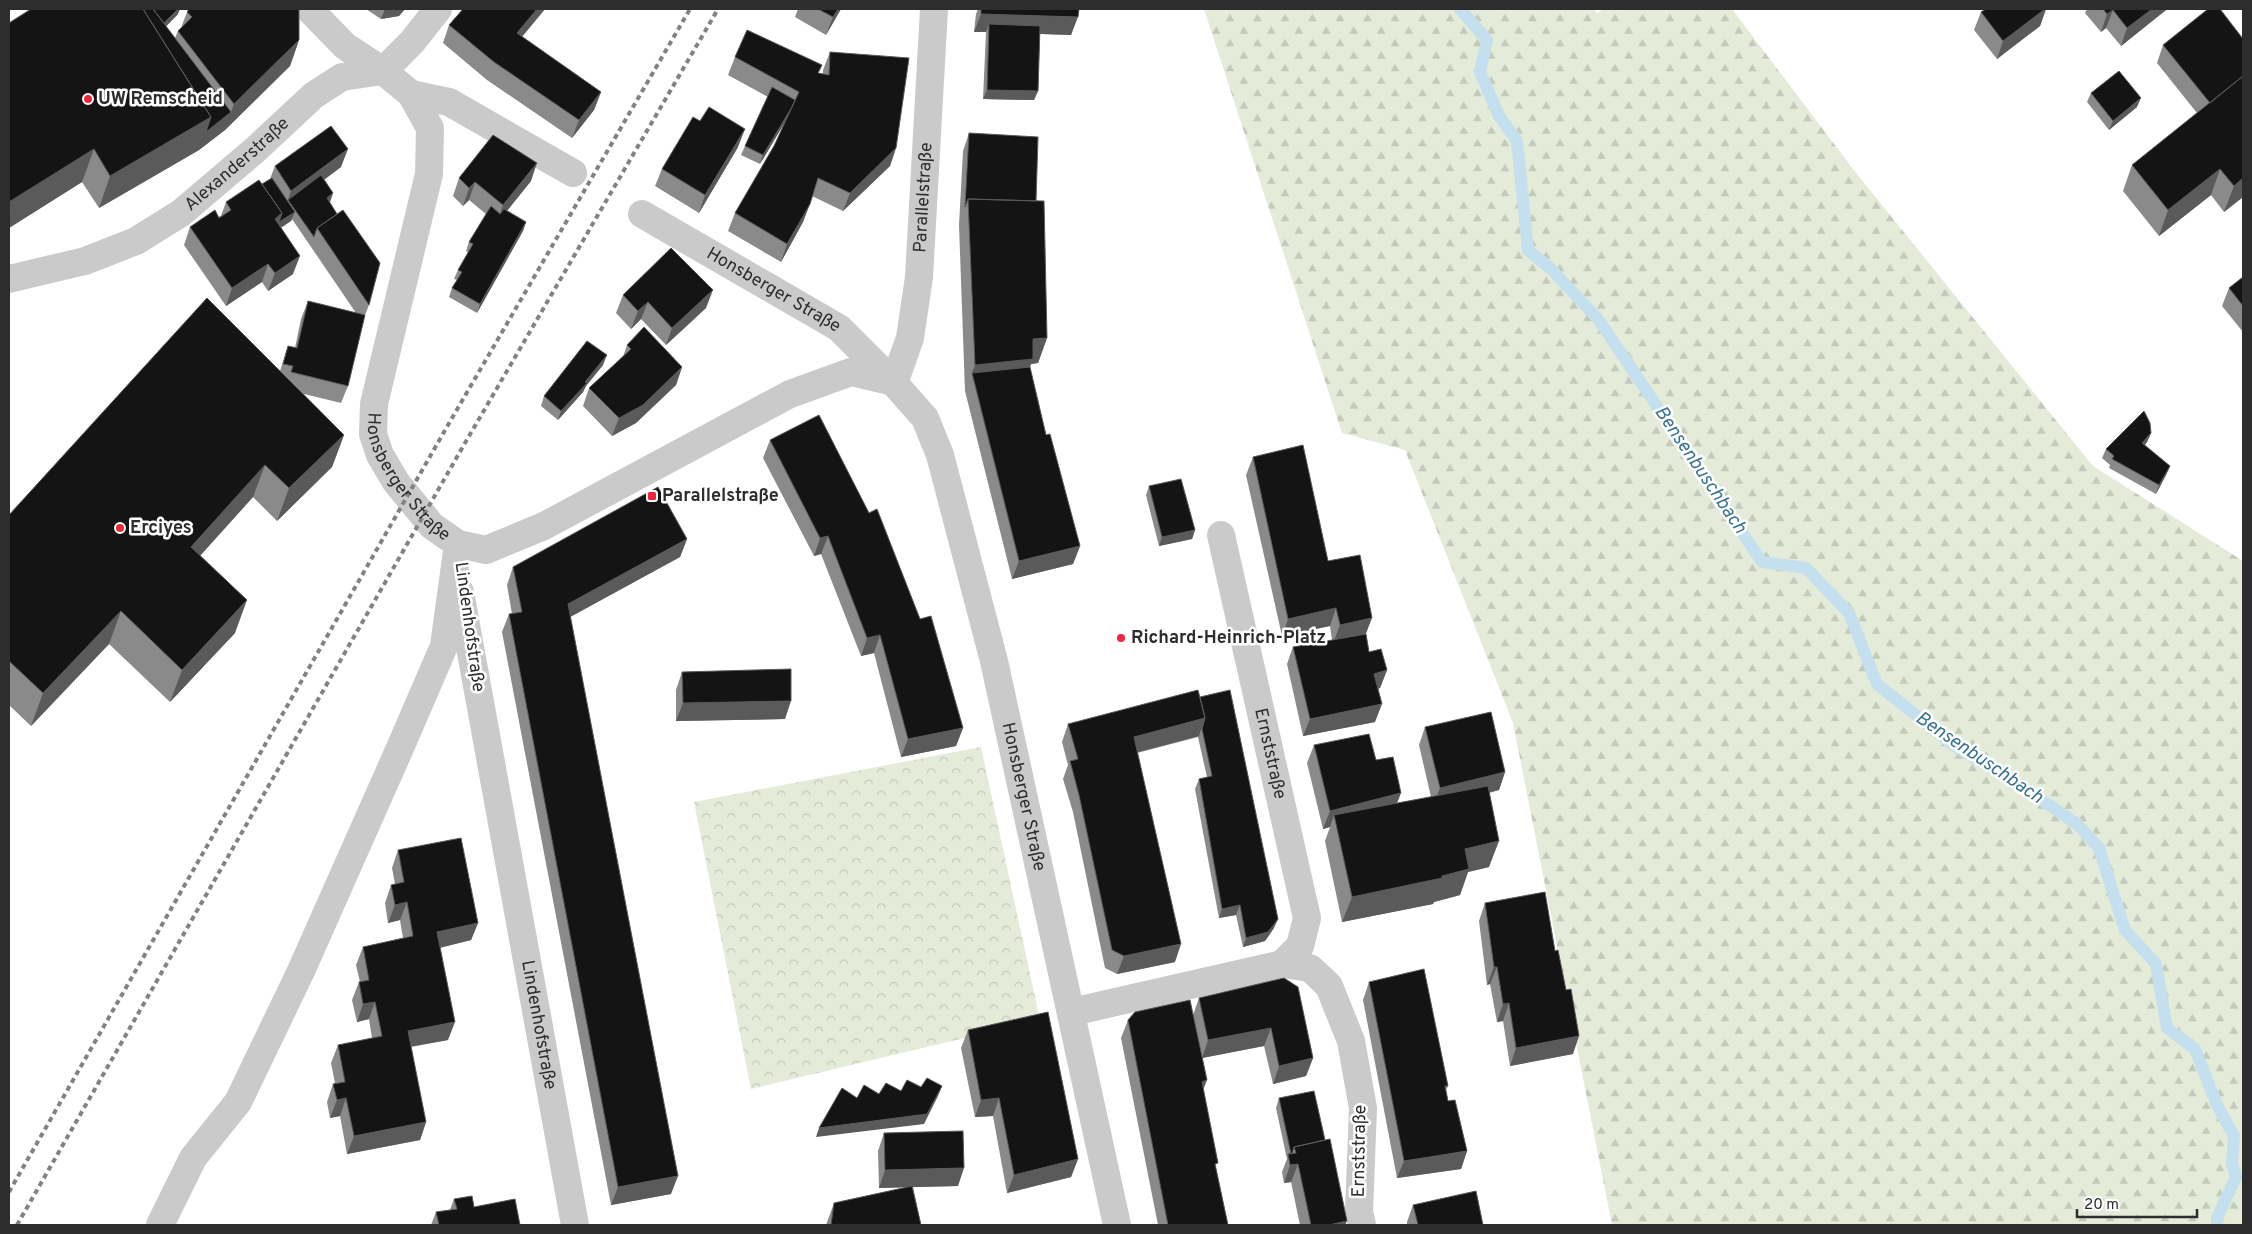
<svg xmlns="http://www.w3.org/2000/svg" width="2252" height="1234" font-family="Overpass,sans-serif">
  <style>
    .forest { fill: url(#forest-firs) }
    .park { fill: url(#park-crowns) }
    .lines { fill: none; stroke-linecap: round; stroke-linejoin: round }
    .stream { stroke: #c4dfed; stroke-width: 12 }
    .minor { stroke: #cacaca; stroke-width: 28 }
    .rail { stroke: #828282; stroke-width: 4; stroke-dasharray: 5 4; stroke-linecap: butt }
    .wall { fill: #8a8a8a }
    .shaded-wall { fill: #5a5a5a }
    .building { fill: #141414; stroke: #5a5a5a }
    .poi-dot { fill: #ee253d; stroke: #fff; stroke-width: 2 }
    .labels { text-anchor: middle; dominant-baseline: central; stroke-width: 5; stroke-linejoin: round; paint-order: stroke }
    .poi-label { font-size: 18px; font-weight: bold; fill: #2d2d2d; stroke: #fff; text-anchor: start }
    .street-label { font-size: 18px; fill: #2d2d2d; stroke: #fff }
    .water-label { font-size: 19px; font-style: italic; fill: #377392; stroke: #fff }
  </style>
  <defs>
    <pattern id="forest-firs" width="22" height="20" patternUnits="userSpaceOnUse" patternTransform="scale(1.25)"><rect width="22" height="20" fill="#e4ebd9"/><path d="M5 1l3.5 6h-7zM16 11l3.5 6h-7z" fill="#c4cabb"/></pattern>
    <pattern id="park-crowns" width="20" height="18" patternUnits="userSpaceOnUse" patternTransform="scale(1.25)"><rect width="20" height="18" fill="#e4ebd9"/><path d="M2 6a3 3 0 1 1 6 0M12 15a3 3 0 1 1 6 0" fill="none" stroke="#c4cabb"/></pattern>
  </defs>
  <rect width="100%" height="100%" fill="#fff"/>
  <path class="forest" d="M1204,9H1594L1597,13L1604,9H1732L1856,173L2093,466L2243,561V1225H1612L1513,723L1405,450L1342,433Z"/>
  <path class="park" d="M981,747L1040,1020L751,1089L694,802Z"/>
  <g class="lines">
    <path class="stream" d="M1460,9L1487,40L1480,72L1499,116L1517,141L1528,250L1550,268L1598,319L1762,562L1806,568L1849,613L1877,684L1952,744L2021,786L2077,824L2099,848L2125,930L2156,964L2167,1028L2195,1049L2217,1105L2234,1136L2232,1163L2236,1177L2217,1218V1225"/>
    <g class="minor">
      <path id="s1" d="M309,9L345,46L383,71L411,94L430,128L429,174L374,404L373,434L380,455L396,482L432,526L458,544L486,550L544,526L790,394L851,372L893,382"/>
      <path d="M411,94L449,102L573,173"/>
      <path id="s2" d="M642,214L839,328L894,383L925,418L940,455L994,661L1117,1225"/>
      <path id="s3" d="M9,279L85,261L136,241L181,213L255,150L314,95L342,77L383,71L412,42L438,9"/>
      <path id="s4" d="M894,383L910,338L919,277L934,9"/>
      <path id="s5" d="M1221,535L1307,918L1300,946L1282,964"/>
      <path id="s6" d="M460,592L575,1225"/>
      <path d="M1072,1012L1282,964L1310,968L1329,986L1351,1041L1363,1108L1359,1212L1362,1225"/>
      <path d="M160,1225L193,1158L238,1102L301,971L400,748L444,646L458,544"/>
    </g>
    <path class="rail" d="M9,1192L448,425L690,9
      M17,1225L465,443L718,9"/>
  </g>
  <path class="wall" d="M366,9H405L399,16L381,19Z
    M545,9L522,37L601,92L594,110L572,138L487,80L443,43L449,25Z
    M798,9H841L826,35L795,17Z
    M978,9H1079L1071,35L1040,34L1038,91L1034,100L983,99L986,32H974L976,14Z
    M1986,9H2046L2040,26L1997,59L1974,30L1981,12Z
    M2087,9H2166V10L2121,46L2106,28L2101,32L2085,13Z
    M187,12L299,40L290,66L225,130L199,150L99,208L82,182L9,228V23L178,14L166,26L175,38L178,31L181,28Z
    M2243,39V197L2224,212L2211,195L2159,236L2123,191L2132,165L2197,113L2157,63L2163,45Z
    M830,52L896,148L890,166L843,211L812,196L803,222L781,262L728,231L735,213L774,146L785,122L760,164L741,155L745,146L768,97L728,75L735,57L823,74V70Z
    M2091,93L2137,107L2109,130L2087,102Z
    M969,133L1036,201L1047,338L1038,363L1031,364L1030,367L1046,435L1080,546L1073,564L1012,579L965,391L959,225L963,151Z
    M738,147L699,213L655,186L662,169Z
    M275,166L341,167L324,180L333,193L330,202L369,305L365,315L348,386L341,403L304,394L344,435L332,467L277,521L253,497L200,556L235,633L170,702L109,644L31,726L9,705V515L280,371L288,346L295,348L301,319L308,301L356,313L292,219L291,221L281,228L293,274L268,291L262,282L226,306L184,245L190,227L221,216L226,202L262,184L270,179Z
    M459,178L531,181L507,211L526,222L523,231L477,313L449,297L452,288L457,280L454,279L458,270L468,252L466,251L469,242L486,214L469,200L463,206L453,196Z
    M2243,277V332L2222,306L2229,288Z
    M623,295L706,308L666,345L641,319L631,329L616,313Z
    M627,345L682,367L676,385L636,423L612,436L583,406L589,388L623,357Z
    M603,365L586,386L583,392L558,420L541,406L544,396Z
    M2151,433L2147,442L2145,445L2170,466L2166,475L2156,494L2109,468L2110,465L2102,458L2106,449Z
    M770,440L920,619L963,728L956,746L901,757L874,653L861,656L821,554L814,556L763,458Z
    M1253,457L1328,561L1366,635L1369,652L1387,670L1380,688L1378,689L1375,722L1303,736L1287,664L1293,647L1332,640L1330,626L1282,636L1246,475Z
    M1149,486L1195,530L1192,539L1159,546L1146,495Z
    M687,539L680,557L570,617L671,1194L611,1205L502,632L509,614H512L507,585L513,567Z
    M682,672L785,719L676,721V690Z
    M1200,697L1274,928L1265,941L1243,947L1236,915L1219,918L1195,789L1199,779L1207,777L1198,737L1137,753L1175,962L1117,974L1105,968L1073,812L1063,779L1068,765L1062,742L1068,724Z
    M1425,727L1505,772L1499,790L1489,793V867L1468,872L1460,895L1434,902L1433,904L1342,922L1325,841L1330,827L1323,829L1307,763L1314,745L1376,760L1397,803L1431,797L1419,745Z
    M398,850L478,923L471,940L440,948L448,1040L411,1047L426,1122L420,1140L347,1154L340,1116L330,1118L327,1102L333,1084L335,1083L331,1063L338,1045L372,1038L369,1019L357,1022L352,1000L359,982H360L356,965L363,947L403,938L400,920L388,923L385,903L391,885L395,884L392,868Z
    M1485,903L1573,1054L1510,1066L1503,1021L1497,1022L1490,984L1487,985L1479,921Z
    M1284,978L1313,1058L1306,1076L1273,1084L1264,1046L1202,1058L1203,1090L1216,1168L1228,1225H1158L1121,1038L1128,1020L1193,1015L1199,998Z
    M1369,982L1448,1086L1446,1090L1448,1101L1467,1151L1461,1169L1397,1178L1363,1000Z
    M968,1030L1078,1159L1071,1177L1007,1193L993,1116L975,1117L961,1048Z
    M1279,1098L1325,1140L1347,1221L1345,1225H1300L1291,1182L1284,1183L1282,1172L1287,1159L1276,1108Z
    M884,1133L958,1186L913,1187L921,1225H826L834,1203L908,1187L879,1188L878,1151Z
    M454,1199L474,1207L520,1225H431L436,1212L450,1210Z
    M1413,1205L1483,1225H1407V1222Z"/>
  <path class="shaded-wall" d="M178,9H180L178,14L155,38L158,29Z
    M385,9H405L399,16L381,19Z
    M537,9H545L510,51L517,33Z
    M838,9H841L826,35L833,17Z
    M2045,9H2046L2040,26L1997,59L2003,41Z
    M2152,9H2166V10L2121,46L2127,28Z
    M2113,10L2106,28L2101,32L2107,14Z
    M981,14L1078,17L1071,35L989,32V24L986,32H974Z
    M299,40L290,66L225,130L199,150L99,208L110,176L211,117L231,112L234,104Z
    M987,90L1038,91L1034,100L983,99Z
    M601,92L594,110L572,138L579,120Z
    M2141,98L2137,107L2109,130L2113,121Z
    M796,101L792,110L760,164L763,155Z
    M745,129L738,147L699,213L705,195Z
    M896,148L890,166L843,211L850,193Z
    M94,149L82,182L9,228V202Z
    M348,149L341,167L291,204L288,200L291,191Z
    M537,163L531,181L497,223L503,205Z
    M2220,169L2211,195L2159,236L2168,210Z
    M2243,178V197L2224,212L2234,186Z
    M475,182L469,200L463,206L469,188Z
    M333,193L330,202L327,198Z
    M810,204L803,222L781,262L787,244Z
    M295,212L291,221L275,231V219L282,213Z
    M526,222L523,231L477,313L480,304Z
    M300,256L293,274L268,291L275,273Z
    M268,264L262,282L226,306L232,288Z
    M713,290L706,308L666,345L672,328Z
    M648,302L641,319L631,329L638,311Z
    M1047,338L1038,363L1031,364L1024,385L972,373L975,365L1033,339Z
    M607,355L603,365L586,386L583,392L558,420L561,411Z
    M682,367L676,385L636,423L612,436L619,418Z
    M2151,433L2147,442L2139,452L2142,443Z
    M344,435L332,467L277,521L289,488Z
    M265,465L253,497L179,579L191,547Z
    M2170,466L2166,475L2156,494L2159,485Z
    M1195,530L1192,539L1159,546L1162,537Z
    M828,536L821,554L814,556L820,538Z
    M687,539L680,557L561,622L568,604Z
    M1080,546L1073,564L1012,579L1019,561Z
    M247,600L235,633L170,702L182,670Z
    M1336,608L1330,626L1282,636L1288,619Z
    M121,611L109,644L31,726L43,693Z
    M1372,618L1365,636L1333,643L1340,625Z
    M880,635L874,653L861,656L867,638Z
    M1387,670L1380,688L1367,691L1374,674Z
    M791,701L785,719L676,721L683,703Z
    M1382,704L1375,722L1303,736L1310,719Z
    M1205,718L1199,736L1127,755L1134,737Z
    M963,728L956,746L901,757L908,739Z
    M1505,772L1499,790L1433,806L1440,788Z
    M1401,793L1394,811L1334,815L1330,827L1323,829L1330,811Z
    M1499,841L1489,867L1468,872L1460,895L1434,902L1433,904L1342,922L1352,897L1442,876L1465,849Z
    M407,902L400,920L388,923L395,905Z
    M1240,905L1236,915L1219,918L1222,909Z
    M1278,919L1274,928L1265,941L1243,947L1246,938Z
    M478,923L471,940L430,950L437,932Z
    M1181,944L1175,962L1117,974L1124,956Z
    M1494,967H1497L1490,984L1487,985Z
    M375,1002L369,1019L357,1022L363,1004Z
    M1509,1003L1503,1021L1497,1022L1503,1004Z
    M455,1022L448,1040L402,1048L408,1031Z
    M1271,1028L1264,1046L1202,1058L1208,1040Z
    M1579,1036L1573,1054L1510,1066L1516,1048Z
    M1313,1058L1306,1076L1273,1084L1279,1066Z
    M1207,1080L1200,1098L1202,1082Z
    M942,1086L938,1096L924,1124L816,1137L819,1128Z
    M346,1098L340,1116L330,1118L337,1100Z
    M999,1098L993,1116L975,1117L981,1100Z
    M426,1122L420,1140L347,1154L354,1136Z
    M1467,1151L1461,1169L1397,1178L1404,1161Z
    M1078,1159L1071,1177L1007,1193L1014,1175Z
    M1298,1164L1291,1182L1284,1183L1290,1165Z
    M964,1168L958,1186L879,1188L885,1170Z
    M678,1176L671,1194L611,1205L618,1187Z
    M1347,1221L1345,1225H1329Z"/>
  <path class="building" d="M31,9H143L211,117L110,176L94,149L9,202V23Z
    M143,9H153L231,112L206,132L211,117Z
    M153,9H178L164,23Z
    M189,9H299V40L234,104L178,31L192,17L187,12Z
    M463,9H537L517,33L601,92L579,120L494,62L449,25Z
    M818,9H838L833,17Z
    M981,9H1079L1078,17L981,14Z
    M1986,9H2045L2003,41L1981,12Z
    M2103,9H2152L2127,28L2113,10L2107,14Z
    M2208,9H2220L2243,39V76L2210,103L2163,45Z
    M989,24L1040,26L1038,91L987,90Z
    M747,30L822,65L818,73L829,75L830,52L909,58L896,148L850,193L818,178L810,204L787,244L735,213L774,146L799,92L735,57Z
    M2119,71L2141,98L2113,121L2091,93Z
    M2243,76V178L2234,186L2220,169L2168,210L2132,165Z
    M772,87L795,100L792,107L763,155L745,146Z
    M709,107L745,129L705,195L662,169L693,117L700,121Z
    M331,126L348,149L291,191L275,166Z
    M969,133L1038,137L1036,201L968,199L965,207Z
    M493,135L537,163L503,205L475,182L469,188L459,178Z
    M321,175L333,193L327,198L337,214L317,228L314,237L288,200Z
    M272,178L295,212L279,222L282,213L262,184Z
    M259,180L282,213L275,219L300,256L275,273L268,264L232,288L190,227L215,210L219,218L231,210L226,202Z
    M968,199L1044,201L1047,338L1033,339V359L975,365Z
    M491,206L500,214L504,209L526,222L480,304L452,288L462,272L458,270L473,244L469,242Z
    M343,210L380,263L369,305L317,228Z
    M671,248L713,290L672,328L648,302L638,311L623,295Z
    M2243,277V306L2229,288Z
    M207,298L344,435L289,488L265,465L191,547L247,600L182,670L121,611L43,693L9,661V515Z
    M308,301L365,315L348,386L291,372L293,366L283,364L288,346L297,348Z
    M644,327L682,367L643,405L619,418L589,388L631,349L627,345Z
    M587,341L607,355L585,382L587,383L561,411L544,396Z
    M1030,367L1046,435L1050,434L1080,546L1019,561L972,373Z
    M2144,411L2150,423L2151,433L2142,443L2170,466L2159,485L2112,459L2114,456L2106,449Z
    M819,415L869,513L877,509L920,619L931,616L963,728L908,739L880,635L867,638L828,536L820,538L770,440Z
    M1303,445L1328,561L1360,555L1372,618L1340,625L1336,608L1288,619L1253,457Z
    M1181,479L1195,530L1162,537L1149,486Z
    M658,487L687,539L568,604L678,1176L618,1187L509,614L522,612L513,567Z
    M1366,634L1369,652L1381,649L1387,670L1374,674L1382,704L1310,719L1293,647Z
    M791,669V701L683,703L682,672Z
    M1198,690L1205,718L1134,737L1181,944L1124,956L1112,950L1079,795L1070,761L1078,759L1068,724Z
    M1230,690L1278,919L1268,932L1246,938L1240,905L1222,909L1199,779L1212,776L1202,729L1205,718L1200,697Z
    M1491,712L1505,772L1440,788L1425,727Z
    M1369,734L1376,760L1393,757L1401,793L1330,811L1314,745Z
    M1488,786L1499,841L1465,849L1469,869L1442,876V878L1352,897L1334,815Z
    M461,838L478,923L437,932L455,1022L408,1031L426,1122L354,1136L346,1098L337,1100L333,1084L345,1082L338,1045L382,1036L375,1002L363,1004L359,982L369,980L363,947L413,936L407,902L395,905L391,885L404,882L398,850Z
    M1545,892L1555,951L1558,950L1566,990L1571,989L1579,1036L1516,1048L1509,1003L1503,1004L1497,967H1494L1485,903Z
    M1424,969L1448,1086H1445L1448,1101L1455,1100L1467,1151L1404,1161L1369,982Z
    M1284,978L1298,987L1313,1058L1279,1066L1271,1028L1208,1040L1199,998Z
    M1190,1000L1207,1080L1202,1082L1218,1163L1215,1164L1228,1225H1168L1128,1020L1135,1012Z
    M1048,1012L1078,1159L1014,1175L999,1098L981,1100L968,1030Z
    M927,1078L942,1086L927,1114L819,1128L842,1088L857,1098L864,1085L879,1094L886,1083L901,1091L907,1080L921,1087Z
    M1314,1091L1325,1140L1294,1147L1292,1154H1291L1279,1098Z
    M963,1131L964,1168L885,1170L884,1133Z
    M1330,1139L1347,1221L1329,1225H1311L1298,1164L1290,1165L1288,1154L1296,1153L1294,1147Z
    M912,1186L921,1225H831L834,1203Z
    M1476,1191L1483,1225H1418L1413,1205Z
    M472,1196L474,1207L515,1199L520,1225H439L436,1212L457,1209L454,1199Z"/>
  <g class="poi-dot">
    <circle cx="88" cy="99" r="5"/>
    <rect x="647" y="491" width="10" height="10" rx="2.5"/>
    <circle cx="120" cy="528" r="5"/>
    <circle cx="1121" cy="638" r="5"/>
  </g>
  <g class="labels">
    <g class="poi-label">
      <text x="98" y="99">UW Remscheid</text>
      <text x="662" y="496">Parallelstraße</text>
      <text x="130" y="528">Erciyes</text>
      <text x="1131" y="638">Richard-Heinrich-Platz</text>
    </g>
    <g class="street-label">
      <text stroke="none"><textPath href="#s3" startOffset="260">Alexanderstraße</textPath></text>
      <text stroke="none"><textPath href="#s4" startOffset="189">Parallelstraße</textPath></text>
      <text stroke="none"><textPath href="#s2" startOffset="152">Honsberger Straße</textPath></text>
      <text stroke="none"><textPath href="#s1" startOffset="539">Honsberger Straße</textPath></text>
      <text transform="translate(469 627) rotate(82)">Lindenhofstraße</text>
      <text stroke="none"><textPath href="#s5" startOffset="224">Ernststraße</textPath></text>
      <text stroke="none"><textPath href="#s2" startOffset="744">Honsberger Straße</textPath></text>
      <text stroke="none"><textPath href="#s6" startOffset="440">Lindenhofstraße</textPath></text>
      <text transform="translate(1360 1151) rotate(-89)">Ernststraße</text>
    </g>
    <g class="water-label">
      <text transform="translate(1700 470) rotate(56)">Bensenbuschbach</text>
      <text transform="translate(1979 758) rotate(34)">Bensenbuschbach</text>
    </g>
  </g>
  <rect width="2252" height="1234" fill="none" stroke="#2d2d2d" stroke-width="20"/>
  <path d="M2077 1209v8h120v-8" fill="none" stroke="#2d2d2d" stroke-width="2.5"/>
  <text x="2084" y="1209" font-size="15" fill="#2d2d2d" stroke="#ffffff" stroke-width="4" paint-order="stroke">20 m</text>
</svg>
